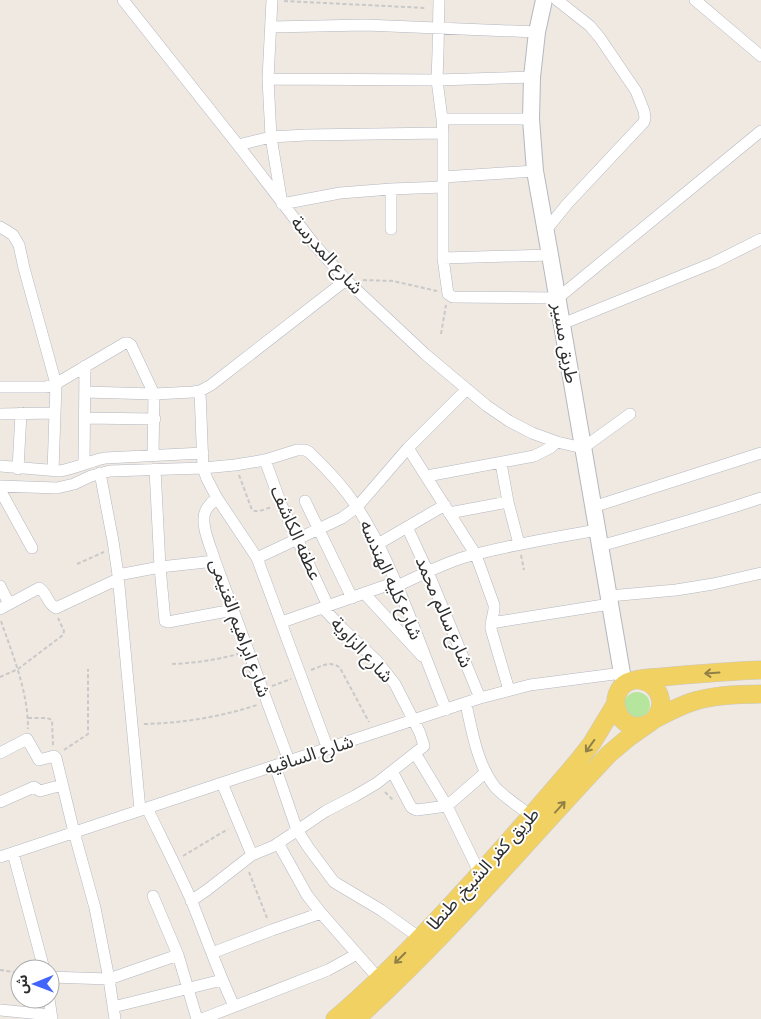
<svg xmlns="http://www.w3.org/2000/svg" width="761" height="1019" font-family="'Fira Sans Condensed','Noto Sans Arabic',sans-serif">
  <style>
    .green { fill: #b6e59e }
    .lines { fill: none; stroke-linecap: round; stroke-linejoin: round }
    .street-casing { stroke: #b4b7c1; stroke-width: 12 }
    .secondary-casing { stroke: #b4b7c1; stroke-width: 18 }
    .primary-casing { stroke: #c9c9c9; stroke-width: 19 }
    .path { stroke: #c9c9c9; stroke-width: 2; stroke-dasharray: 4 2.5; stroke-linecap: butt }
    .street { stroke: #fff; stroke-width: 11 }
    .secondary { stroke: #fff; stroke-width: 16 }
    .primary { stroke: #f2d163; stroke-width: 18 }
    .oneway { stroke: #908048 }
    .labels { text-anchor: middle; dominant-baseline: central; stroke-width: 4; stroke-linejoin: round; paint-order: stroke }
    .street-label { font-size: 18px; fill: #2e2e2e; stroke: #fff }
  </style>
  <rect width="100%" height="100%" fill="#efe9e1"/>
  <path class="green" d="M624 705a13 13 0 1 1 26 0a13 13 0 1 1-26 0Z"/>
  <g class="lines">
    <defs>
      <path id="street" d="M123,0L238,145L314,244L346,280L425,354L487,406L509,421L532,433L557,442L583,448L630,414
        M272,0L268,79L271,137L282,204L340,193L391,189V229
        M439,0L438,52L437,80L442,119L443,133V258L448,294L453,297L558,298L761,131
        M695,0L761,56
        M271,27L365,25L537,32
        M268,79L437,80L532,77
        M442,119H531
        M238,145L271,137L306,135L443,133
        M443,177L535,171
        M391,189L443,187
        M0,227L7,231L13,235L19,245L24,268L56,384L53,471
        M546,230L568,203L644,122L645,118L644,111L636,91L600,38L590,26L557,0
        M443,258L550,255
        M562,324L713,263L761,239
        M0,387H45L52,386L125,343H128L131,345L154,394L153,455
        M200,391L203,468L207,479L217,498L257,558L328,749
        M85,392L154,394L193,392L200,391L211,385L346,280
        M0,414L55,413
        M85,418L155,419
        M408,448L476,555L494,605C495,614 490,620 491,629L509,690
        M265,460L281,504L328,606
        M501,463L508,502L519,544
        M84,464L85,366
        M0,466L59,471C75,469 89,461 105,458L203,453
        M18,469L21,413
        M155,469L160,567L165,621L168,622L233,610
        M100,473L113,541L118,575L140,810
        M427,476L534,456L550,448L557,442
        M0,486L57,488L74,484L91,476L110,471L203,468L235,465L265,460L297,450H305L309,452C327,469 343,486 357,507C379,541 395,579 410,617C422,648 434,679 446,710
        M0,490L32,548
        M217,498C213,501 209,505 206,510C199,523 211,547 215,561L289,761
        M305,501L352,598
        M593,507L761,453
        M449,513L508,502
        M407,527L428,572L480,698
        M378,544L445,505
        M600,546C654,531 708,516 761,498
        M257,558L342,518L357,507L408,448L467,389
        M118,575L160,567L215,561
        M0,586L9,604
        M397,586C419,576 442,564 465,557C508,545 553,538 597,530
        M364,593L422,656
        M609,596L676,590L713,584L761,573
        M0,609L39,588C47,592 47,604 56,608L118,579
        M282,622L396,582
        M491,623L610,604
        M466,704C472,731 477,764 495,787C503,796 521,808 531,816
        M0,753L27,739L39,760L54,756L56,758L74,832L95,908L109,979L115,1019
        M415,753L447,806L480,874
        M275,766L297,830L308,847L334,882L381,910L420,938
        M392,771L411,807L414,809L417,810L447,806L486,772
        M222,783L252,855
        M0,802L34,787L40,791L62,785
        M147,808C162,839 178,870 192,902C206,937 218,972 234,1006
        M13,853L44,969
        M0,857L222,783L480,698L530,685L622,673
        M153,896L178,955L197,1019
        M191,901L207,890L252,855L274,846L326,811L355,796L377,783L424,746L420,733L395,684L376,660L343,629L323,608
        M212,953L272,930L321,913
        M357,954L379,979
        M50,977L109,979L178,955
        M49,999L52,1019
        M113,1007L222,980
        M0,1010L51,1015
        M202,1019L328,970L357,954L321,913L307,895L278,843"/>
      <path id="secondary" d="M544,0L537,32L532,77L531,119L535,171L550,255L624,685"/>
      <path id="primary" d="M639,680C645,681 651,683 655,688C667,702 659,723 641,726C616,730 606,693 628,682C638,678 651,678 662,677C695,674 728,671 761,670
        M655,719C668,712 681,705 695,701C715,695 740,694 761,694
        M335,1019C372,988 406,953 439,918C487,867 533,814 578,761L592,743L615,705
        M356,1019C447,937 525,843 609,754L628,738L648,724"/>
    </defs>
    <use href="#street" class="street-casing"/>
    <use href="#secondary" class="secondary-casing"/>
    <use href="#primary" class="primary-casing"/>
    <path class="path" d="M284,1L426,8
      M363,280L393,281L437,291
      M441,334L446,305
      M239,475L252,510C258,513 265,509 271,507
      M521,555L524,570
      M77,564L104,552
      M1,621C13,656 28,691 28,729
      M172,664C195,663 216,660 238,654
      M311,670C322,666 331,660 340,668L369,722
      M0,677L18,669L63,635L64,631L58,618
      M272,686L291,679
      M28,718H47L52,720L53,746
      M144,724C183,723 220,717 257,705
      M64,750L88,734V669
      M385,792L394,801
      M183,856L228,829
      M249,872L267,918
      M0,970L20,973"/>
    <use href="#street" class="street"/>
    <use href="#secondary" class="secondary"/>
    <use href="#primary" class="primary"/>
  </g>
  <defs><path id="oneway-shaft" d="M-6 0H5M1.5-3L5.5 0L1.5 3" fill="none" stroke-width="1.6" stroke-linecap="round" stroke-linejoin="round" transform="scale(1.25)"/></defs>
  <g class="oneway">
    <use href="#oneway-shaft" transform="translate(712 673) rotate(176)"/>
    <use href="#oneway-shaft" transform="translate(590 746) rotate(126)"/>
    <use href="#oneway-shaft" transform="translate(560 807) rotate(-48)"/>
    <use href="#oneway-shaft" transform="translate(400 958) rotate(135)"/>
  </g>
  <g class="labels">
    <g class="street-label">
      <text transform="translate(327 255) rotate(48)">شارع المدرسة</text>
      <text transform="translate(565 343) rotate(80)">طريق مسير</text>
      <text transform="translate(296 533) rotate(66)">عطفه الكاشف</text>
      <text transform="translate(391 580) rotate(66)">شارع كليه الهندسه</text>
      <text transform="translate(444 612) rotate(67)">شارع سالم محمد</text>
      <text transform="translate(240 628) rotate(70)">شارع ابراهيم الغنيمى</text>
      <text transform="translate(362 650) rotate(47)">شارع الزاوية</text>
      <text transform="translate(309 755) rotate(-18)">شارع الساقيه</text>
      <text transform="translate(483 869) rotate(-48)">طريق كفر الشيخ, طنطا</text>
    </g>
  </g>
  <g transform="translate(35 984) rotate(269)"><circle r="24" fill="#ffffff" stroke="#ababab"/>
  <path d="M0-4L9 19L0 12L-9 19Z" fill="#4264fb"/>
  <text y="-8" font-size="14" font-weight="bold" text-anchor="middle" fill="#2e2e2e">ش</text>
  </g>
</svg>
